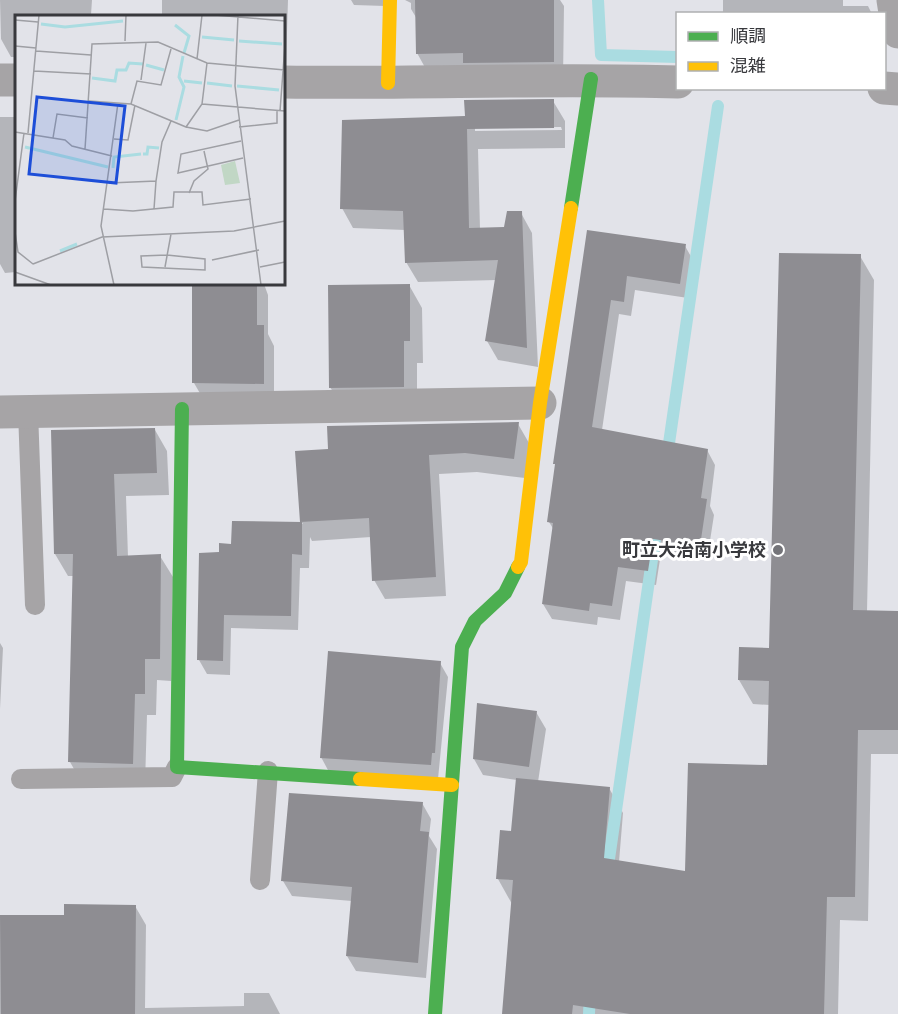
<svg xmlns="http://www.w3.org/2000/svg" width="898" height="1014" font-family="Arial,'Noto Sans JP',sans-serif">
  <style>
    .shadow { fill: #0003; fill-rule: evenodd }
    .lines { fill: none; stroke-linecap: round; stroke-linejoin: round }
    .stream { stroke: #aadce1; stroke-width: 12 }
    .building { fill: #8e8d92 }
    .lane { stroke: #a6a4a6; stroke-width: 20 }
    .street { stroke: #a6a4a6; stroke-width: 33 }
    .fast { stroke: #4caf50; stroke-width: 14 }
    .slow { stroke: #ffc107; stroke-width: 14 }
    .poi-dot { fill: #747479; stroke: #fff; stroke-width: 2 }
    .labels { text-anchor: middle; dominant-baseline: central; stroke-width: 6; stroke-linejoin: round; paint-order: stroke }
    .poi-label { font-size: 18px; font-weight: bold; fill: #38393d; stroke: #fff; text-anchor: end }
    .inset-river { fill: none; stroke: #aadce1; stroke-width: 3 }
    .inset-road { fill: none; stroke: #9e9fa4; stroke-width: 1.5 }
    .view { fill: #1d4ed8; fill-opacity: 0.15; stroke: #1d4ed8; stroke-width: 3 }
    .inset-edge { fill: none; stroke: #38393d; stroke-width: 3 }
  </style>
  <rect width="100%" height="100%" fill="#e2e3e9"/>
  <path class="shadow" d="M0,0H92L91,15L130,16H16V57H11L1,39Z
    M162,0H288L286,65H284V16H162Z
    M351,0H395L385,6L354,5Z
    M405,0H560L564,6L563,79L427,71L417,53V19L411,9V3Z
    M723,0H843V6H868L872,14H723Z
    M553,101L565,121V148L478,149L480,229L505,228L521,213L532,233L538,367L498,360L487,341L497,280L418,282L406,262L405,230L353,228L342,208L466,118ZM561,127L562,130L475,131V128Z
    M0,117H16V272L5,273L0,264Z
    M588,232L685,246L693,260L688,298L635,290L631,316L619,314L602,430L707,450L715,465L710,506L714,515L707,560L661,553L656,585L626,581L620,620L598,617L597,625L552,619L543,604L554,530L549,522Z
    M860,256L874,280L867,612L898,613V754H871L868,921L840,920L838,1014H503L512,904L498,879L513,833L517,780L483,775L474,759L536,712L546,729L538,782L609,788L623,813L619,862L687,873L768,767L770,705L753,704L739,680L771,649Z
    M194,284H264L268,295V334L274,346V403L205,402L194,383Z
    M409,285L422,308L423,363H417V409L344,410L330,387Z
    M518,424L529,443L525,478L477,472L439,474L446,596L385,599L374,580L371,537L312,541L310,537L309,568H300L298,630L231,628L230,675L207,674L199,660L221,553L233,545V523L303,524L301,522L329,451Z
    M155,430L167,451L169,495L126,496L128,557L160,556L173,577L171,681L157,680L156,715H147L145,785L82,783L70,762L74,576H68L55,554L52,431Z
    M0,643L3,648L0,709Z
    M440,663L448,677L438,779L329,772L321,757Z
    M422,803L431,819L429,836L437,849L426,978L356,971L347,956L352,901L292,896L283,881Z
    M135,906L146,925L145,1008L244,1006V993H269L280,1014H0V917L66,916Z"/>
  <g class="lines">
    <path class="stream" d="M598,0L601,55L678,57
      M667,457L718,106
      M607,873L657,525
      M589,1014L590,991"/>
  </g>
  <path class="building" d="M415,0H554V62L463,63V53L416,54Z
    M554,99V128L467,129L469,228L504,227L507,211H522L527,348L485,341L498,260L405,263L403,211L340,209L342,120L465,116L464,100Z
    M587,230L686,244L680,284L627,276L624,302L611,300L592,427L708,449L701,498L707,499L700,546L653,539L648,571L618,567L612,606L590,603L589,611L542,604L553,523L547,522L555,464H553Z
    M779,253L861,254L853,610L898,611V730H858L855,897H827L824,1014H630L573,1005L572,1014H502L513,880L496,879L500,830L511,831L516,778L610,787L604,858L685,871L688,763L767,765L769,681L738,680L739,647L769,648Z
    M192,284H257V325H264V384L192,383Z
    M410,284V341H404V387L329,388L328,285Z
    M519,422L514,459L465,453L429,455L436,577L372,581L369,518L300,522L295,451L328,449L327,426Z
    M155,428L157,473L114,474L117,556L161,554L160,659H145V694H135L133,764L68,762L73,554H54L51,430Z
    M232,521L302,522V555L292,554L291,616L224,615L223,661L197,660L199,553L219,552V543L231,544Z
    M328,651L441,661L435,753H432L431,765L320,758Z
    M477,703L537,711L529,767L473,759Z
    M289,793L423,802L420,831L429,832L418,963L346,956L352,887L281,881Z
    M64,904L136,905L135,1014H1L0,915H64Z"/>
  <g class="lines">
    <path class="lane" d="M28,411L35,605
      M21,779L172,777L177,767
      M260,880L268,771"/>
    <path class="street" d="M893,0L898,32
      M0,80H16
      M284,82C415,84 546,78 678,82
      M884,88L898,89
      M0,412L540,403"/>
    <path class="fast" d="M571,208L591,79
      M182,409L177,767L360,779
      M435,1014L462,647L475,621L505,593L518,567"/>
    <path class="slow" d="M388,83L390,0
      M518,567L521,562L540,403L571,208
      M360,779L452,785"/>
  </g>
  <circle class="poi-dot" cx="778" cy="550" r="6"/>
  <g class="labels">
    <g class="poi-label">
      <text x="766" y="550">町立大治南小学校</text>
    </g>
  </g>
  <g transform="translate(15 15)">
    <rect width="270" height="270" fill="#e2e3e9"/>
    <path d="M220,146L225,168L210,170L206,150Z" fill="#c1d7c5"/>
    <path class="inset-river" d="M26,9L50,12L108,6M160,10L174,21L169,38M187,22L219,25M224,26L267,29M131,50L149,55M77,63L100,66L102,55H111L114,48L128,49M169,66L187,68M192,68L217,71M222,71L264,75M161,105L169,72L164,62L168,41M10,132L93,152M128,139H132L133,132L144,133M98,153L99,142L126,139M45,236L62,229"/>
    <path class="inset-road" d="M200,0L270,6M223,0L220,71L246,270M0,5L23,7M110,26L111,0M0,31L21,33M21,36L76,40M182,44L187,0M19,56L76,59M126,65L131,28M74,86L116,89L171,112L187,89L192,48M116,89L122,66L146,70L156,34M187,89L270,96M265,96L270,30M171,112L192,116L224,105M224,112L262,108V96M0,117L50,125L57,131L97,141M13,118L24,0M38,123L42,99L73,103M99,124L113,125L120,90M226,126L166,139L163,158L228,143M70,134L77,29L143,27L192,48L270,55M94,168L141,166L147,127L156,106M174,178L179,166L193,154L189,136M0,186L9,118M89,194L118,196L158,192L159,177H187L188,190L236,184M139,194L141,166M0,217L3,237L18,249M152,240L190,244V255L127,252L126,241ZM197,245L244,235M18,249L87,222L219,216L270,206M150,252L156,219M245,252L270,247M0,257L36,270M99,270L86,211L103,88"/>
    <path class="view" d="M22,82L110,91L101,168L14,159Z"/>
    <rect width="270" height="270" class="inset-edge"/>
  </g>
  <rect x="676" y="12" width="210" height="78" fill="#ffffff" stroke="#afb0b1" stroke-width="1.5"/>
  <rect x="688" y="32" width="30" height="9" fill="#4caf50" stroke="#afb0b1" stroke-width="1.5"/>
  <text x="730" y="42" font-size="18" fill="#38393d">順調</text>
  <rect x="688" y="62" width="30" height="9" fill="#ffc107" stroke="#afb0b1" stroke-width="1.5"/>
  <text x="730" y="72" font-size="18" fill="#38393d">混雑</text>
</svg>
